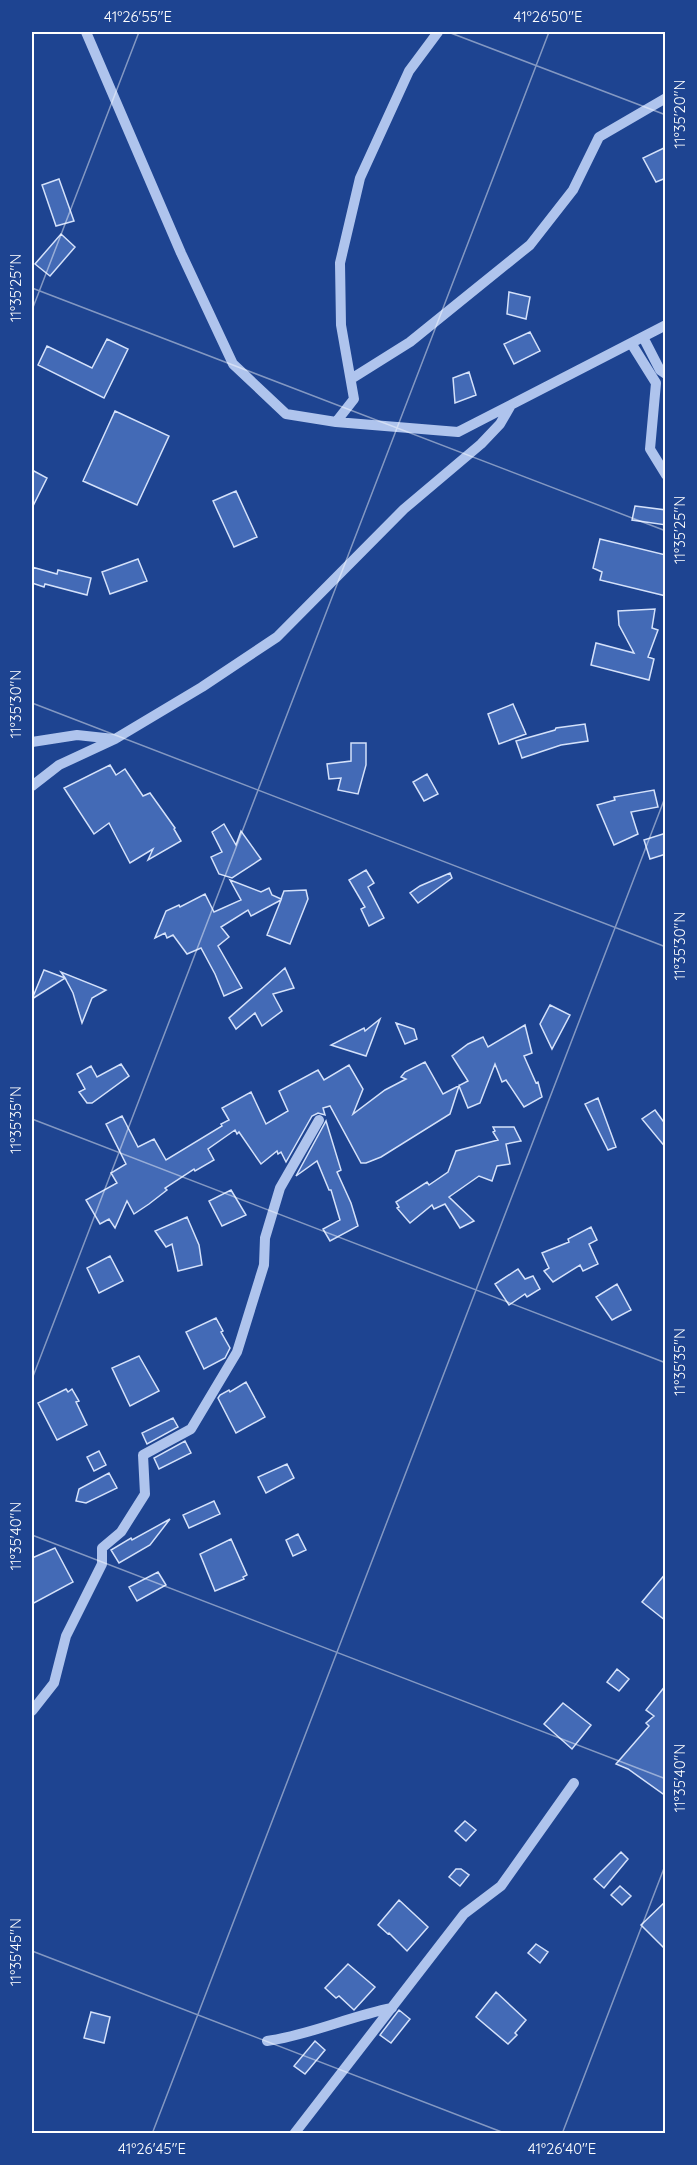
<svg xmlns="http://www.w3.org/2000/svg" width="697" height="2165" font-family="Quicksand,sans-serif">
  <style>
    .building { fill: #436ab6; stroke: #d4e1fa; stroke-width: 1.5 }
    .lines { fill: none; stroke-linecap: round; stroke-linejoin: round }
    .minor { stroke: #afc4ed; stroke-width: 10 }
    .ticks { fill: none; stroke: #fff; stroke-width: 1.5; stroke-opacity: 0.45 }
    .neatline { fill: none; stroke: #fff; stroke-width: 2 }
    .ticks-label { font-size: 15px; text-anchor: middle; fill: #fff }
  </style>
  <rect width="100%" height="100%" fill="#1e4491"/>
  <path class="building" d="M666,147V178L656,182L643,158Z
    M59,179L74,221L56,226L42,185Z
    M61,234L75,247L50,276L35,264Z
    M509,292L530,297L526,319L507,314Z
    M530,332L540,351L514,364L504,344Z
    M107,339L128,349L104,398L38,365L47,346L92,368Z
    M469,372L476,395L455,403L453,378Z
    M115,411L169,436L137,505L83,481Z
    M32,470L47,478L32,508Z
    M236,491L257,537L234,547L213,501Z
    M635,506L666,510V525L632,520Z
    M600,539L666,555V596L600,580L602,572L593,568Z
    M138,559L147,581L110,594L102,572Z
    M32,567L57,574L58,570L91,578L87,595L45,584L44,587L32,583Z
    M655,609L652,628L658,630L648,657L654,659L649,680L591,665L596,643L634,653L619,625L618,611Z
    M513,704L526,734L499,744L488,714Z
    M585,724L588,741L561,745L522,758L516,741L555,730L556,728Z
    M351,743H366V765L358,794L338,790L341,778L329,779L327,764L351,761Z
    M110,765L116,775L125,769L143,796L150,793L175,828L174,829L181,841L148,860L153,849L130,863L109,823L94,834L64,788Z
    M427,774L438,794L424,801L413,782Z
    M654,790L658,807L631,812L638,834L614,845L597,805L615,800L614,797Z
    M224,824L236,845L241,831L261,859L232,878L219,874L211,857L222,852L212,832Z
    M666,833V854L650,859L644,840Z
    M366,870L374,883L368,887L384,918L369,926L361,909L365,907L349,880Z
    M450,873L452,878L418,903L410,893L420,886Z
    M230,880L261,892L269,888L272,895L281,899L284,891L306,890L308,899L290,944L267,935L281,900L251,916L248,910L221,927L229,937L218,946L242,988L224,996L215,974L201,948L187,954L173,935L167,938L165,933L155,938L166,911L179,905L180,907L205,894L214,912L241,900Z
    M285,968L294,988L273,994L282,1011L262,1026L255,1013L236,1029L229,1018Z
    M44,970L65,978L61,972L106,990L92,998L82,1023L73,993L65,978L32,999Z
    M550,1005L570,1015L552,1049L540,1024Z
    M380,1019L366,1056L331,1045L364,1028L365,1031Z
    M396,1023L414,1029L417,1039L405,1044Z
    M525,1025L532,1053L524,1056L536,1083L538,1082L542,1097L524,1107L506,1080L502,1082L495,1064L480,1103L468,1108L459,1086L450,1114L381,1157L366,1163H361L330,1106L323,1108L325,1115L318,1113L312,1116L286,1162L281,1152L278,1154L277,1151L261,1164L239,1132L237,1134L235,1130L208,1149L214,1160L195,1171L194,1169L165,1188L167,1190L149,1204L134,1214L127,1201L115,1228L109,1219L100,1224L86,1200L117,1183L111,1173L126,1164L106,1124L122,1116L138,1147L154,1139L166,1160L222,1126L221,1124L229,1120L222,1108L251,1092L266,1124L288,1111L279,1091L318,1070L324,1080L349,1065L363,1089L353,1114L385,1090L406,1079L401,1077L405,1072L425,1062L443,1094L468,1081L452,1056L468,1044L483,1037L488,1047Z
    M121,1064L129,1076L92,1103H87L79,1092L85,1089L77,1074L91,1066L97,1077Z
    M598,1098L616,1147L608,1150L585,1104Z
    M655,1110L666,1125V1148L642,1119Z
    M326,1121L341,1170L337,1172L351,1203L358,1226L330,1241L323,1229L340,1220L331,1190H329L317,1161L296,1176Z
    M493,1127H514L521,1141L506,1144L510,1164L497,1166L492,1181L479,1176L449,1197L474,1221L460,1228L445,1204L434,1209L432,1205L410,1223L397,1208L399,1207L396,1202L427,1182L429,1185L448,1172L456,1151L498,1140L493,1132L495,1131Z
    M231,1190L246,1215L222,1226L209,1201Z
    M187,1217L199,1245L202,1265L178,1271L172,1244L166,1247L155,1231Z
    M591,1227L597,1240L589,1244L598,1264L583,1271L580,1265L553,1282L544,1271L549,1268L542,1253L569,1242L568,1239Z
    M110,1256L123,1281L99,1293L87,1268Z
    M518,1269L525,1279L533,1276L540,1289L527,1297L525,1294L509,1305L495,1284Z
    M617,1284L631,1310L612,1320L596,1297Z
    M216,1318L223,1331L221,1332L230,1348L225,1358L204,1369L186,1332Z
    M139,1356L159,1391L130,1406L112,1368Z
    M246,1382L265,1417L236,1433L218,1398L220,1395L229,1390L230,1392Z
    M66,1389L68,1392L72,1389L79,1401L76,1402L87,1425L57,1440L38,1403Z
    M173,1418L178,1427L147,1444L142,1433Z
    M185,1441L191,1453L159,1469L154,1458Z
    M99,1451L106,1465L94,1471L87,1457Z
    M287,1464L294,1478L266,1493L258,1477Z
    M109,1473L117,1488L86,1503L76,1501L79,1489Z
    M214,1501L220,1514L189,1528L183,1515Z
    M170,1519L150,1545L119,1563L111,1550L131,1538L132,1540Z
    M298,1534L306,1550L293,1556L286,1540Z
    M231,1539L247,1575L243,1577L244,1579L215,1591L200,1554Z
    M55,1548L73,1582L32,1604V1558Z
    M158,1572L166,1585L137,1601L129,1587Z
    M666,1573V1621L642,1602Z
    M617,1669L629,1679L619,1691L607,1682Z
    M666,1685V1796L628,1769L616,1764L649,1726L646,1723L654,1716L646,1710Z
    M563,1703L591,1725L572,1749L544,1724Z
    M465,1821L476,1830L466,1841L455,1831Z
    M621,1852L628,1859L604,1888L594,1879Z
    M456,1869H461L469,1875L460,1886L449,1877Z
    M620,1886L631,1896L622,1905L611,1895Z
    M399,1900L428,1927L407,1951L389,1933L388,1934L378,1925Z
    M666,1901V1950L641,1925Z
    M536,1944L548,1952L540,1963L528,1953Z
    M348,1964L375,1987L354,2010L339,1996L336,1998L325,1988Z
    M496,1992L526,2020L515,2033L517,2035L508,2044L476,2017Z
    M399,2010L410,2019L391,2043L380,2035Z
    M91,2012L110,2017L104,2043L84,2038Z
    M315,2041L325,2050L305,2074L294,2066Z"/>
  <g class="lines">
    <path class="minor" d="M86,32L181,253L233,364L286,414L336,422L458,432L666,325
      M643,337L660,370L666,374
      M631,343L656,383L650,449L666,475
      M351,379L410,342L530,245L573,190L599,137L666,98
      M336,422L354,399L341,325L340,263L360,178L409,71L438,32
      M32,742L77,735L114,739
      M32,786L59,765L115,739L202,687L277,637L404,509L481,444L500,424L511,405
      M32,1711L54,1683L66,1636L102,1564V1548L121,1532L145,1494L143,1455L191,1429L237,1352L264,1265L265,1238L280,1188L319,1120
      M267,2041C310,2035 350,2016 392,2008
      M294,2134L464,1914L501,1886L574,1783"/>
  </g>
  <path class="ticks" d="M448,32L666,115M32,288L666,531M32,310L139,32M32,703L666,947M32,1119L666,1363M32,1379L549,32M32,1535L666,1779M32,1951L507,2134M152,2134L666,795M562,2134L666,1863"/>
  <rect width="697" height="2165" fill="none" stroke="#1e4491" stroke-width="66"/>
  <rect x="33" y="33" width="631" height="2099" class="neatline"/>
  <g class="ticks-label">
    <text x="138" y="22">41°26'55"E</text>
    <text x="548" y="22">41°26'50"E</text>
    <text transform="translate(680 114) rotate(-90)" y="5">11°35'20"N</text>
    <text transform="translate(16 288) rotate(-90)" y="5">11°35'25"N</text>
    <text transform="translate(680 530) rotate(-90)" y="5">11°35'25"N</text>
    <text transform="translate(16 704) rotate(-90)" y="5">11°35'30"N</text>
    <text transform="translate(680 946) rotate(-90)" y="5">11°35'30"N</text>
    <text transform="translate(16 1120) rotate(-90)" y="5">11°35'35"N</text>
    <text transform="translate(680 1362) rotate(-90)" y="5">11°35'35"N</text>
    <text transform="translate(16 1536) rotate(-90)" y="5">11°35'40"N</text>
    <text transform="translate(680 1778) rotate(-90)" y="5">11°35'40"N</text>
    <text transform="translate(16 1952) rotate(-90)" y="5">11°35'45"N</text>
    <text x="152" y="2154">41°26'45"E</text>
    <text x="562" y="2154">41°26'40"E</text>
  </g>
</svg>
